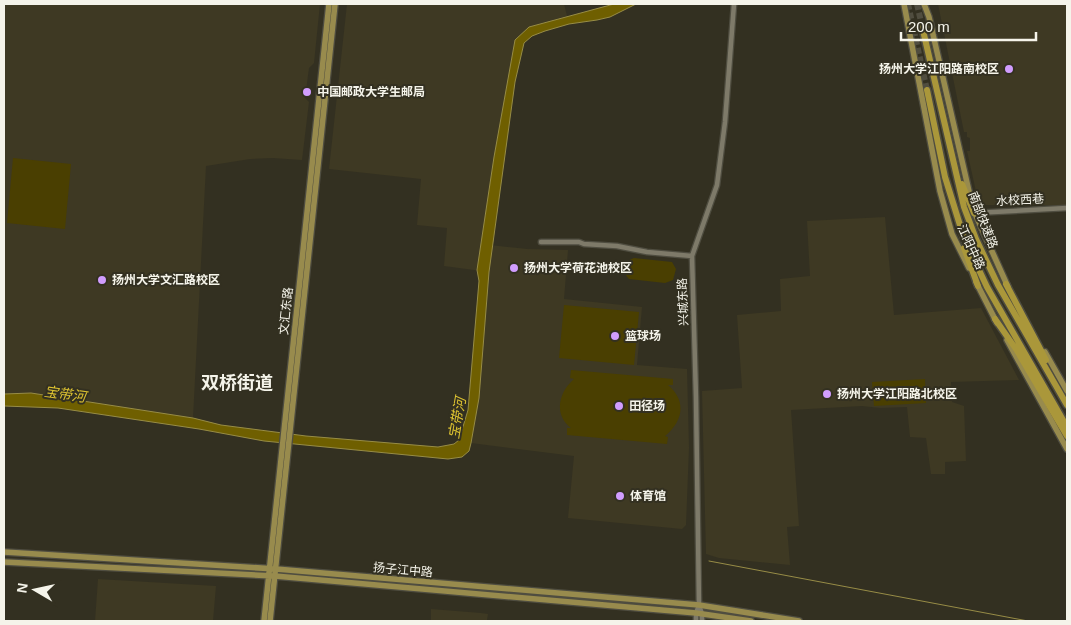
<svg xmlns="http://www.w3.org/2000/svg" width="1071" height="625" font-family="Arial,'Noto Sans SC',sans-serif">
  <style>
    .built { fill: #3e3923 }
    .green { fill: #4a3f01 }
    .water { fill: #6f5f00; stroke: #978c46 }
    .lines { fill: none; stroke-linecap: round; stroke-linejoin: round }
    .stream { stroke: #978c46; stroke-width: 1 }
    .highway-tunnel { stroke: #504d3f; stroke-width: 6; stroke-dasharray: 6 3; stroke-linecap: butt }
    .minor-casing { stroke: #4f4d40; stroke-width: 7 }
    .major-casing { stroke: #4f4d40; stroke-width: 8 }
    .highway-casing { stroke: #4f4d40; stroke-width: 9 }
    .minor { stroke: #7e7a69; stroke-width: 4.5 }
    .major { stroke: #988b4d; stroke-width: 5.5 }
    .highway { stroke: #aa973a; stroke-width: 6 }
    .poi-dot { fill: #d19dfe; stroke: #333021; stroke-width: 2 }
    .labels { text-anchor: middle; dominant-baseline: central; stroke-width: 4; stroke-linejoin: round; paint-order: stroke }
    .poi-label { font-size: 12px; font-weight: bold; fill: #f5f4ea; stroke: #333021; text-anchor: start }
    .street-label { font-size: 12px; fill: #f5f4ea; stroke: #333021 }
    .water-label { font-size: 14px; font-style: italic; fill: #dec331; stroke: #333021 }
    .district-label { font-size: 18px; font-weight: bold; fill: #f5f4ea; stroke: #333021 }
  </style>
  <rect width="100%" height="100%" fill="#333021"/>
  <path class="built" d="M4,4H320L314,63L309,68L305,98L309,102L302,160L273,158L250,159L206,166L193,418L31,393L4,394Z
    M347,4H564L567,16L529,27L515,40L494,157L481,244L527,249L568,250L564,299L642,307L637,365L687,369L689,448L686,525L682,529L568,518L574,456L471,443L479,398L489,272L444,266L447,228L417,225L421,179L329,169Z
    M938,4H1067V205H979L967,151H970V138L967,137V132H964Z
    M885,217L894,315L981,308L1019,380L951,382L952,402L964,406L966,461L945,462V474H931L926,438L910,437L907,407L881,408L862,406L791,410L799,526L787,527L790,565L719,558L706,554L702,391L742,388L737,315L781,311L780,279L810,276L807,221Z
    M98,579L216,586L213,621H95Z
    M431,609L481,613L488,614L487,620L431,621Z"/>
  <path class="green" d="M13,158L71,164L65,229L7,223Z
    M634,258L672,262L676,269L673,280L665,283L629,279C621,271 623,262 634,258Z
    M564,305L639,312L634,365L559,358Z
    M571,370L673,379V385H668C687,401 683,421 665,436L668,437L667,444L567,435V428H571C553,414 559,392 574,379L570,378Z
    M925,379L926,403L874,406L872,382Z"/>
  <path class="water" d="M614,4H636L610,17L597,20L569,24L545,31L532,36L524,43L515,82L489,272L479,398L471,443L469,451L462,457L448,459L264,441L199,429L58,408L4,406V394L31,393L193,418L221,425L306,436L438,447L454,444L459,440L468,410L479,281L477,270L494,157L515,40L529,27Z"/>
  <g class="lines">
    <path class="stream" d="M709,561L1028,621"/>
    <path class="highway-tunnel" d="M908,4L927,90
      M917,4L922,26"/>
    <defs>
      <path id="minor" d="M974,213L1067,208
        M541,242H579L584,244L617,246L647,252L692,256
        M699,605L702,614V621
        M696,621V613L699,605L696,398L692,256L717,185L725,122L734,4"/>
      <path id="major" d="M904,4L940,191L952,234L969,268
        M924,4L929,17L971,200
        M973,209L1008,287
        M976,282L997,323
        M1007,340L1067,449
        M1045,352L1067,391
        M4,552L276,569L699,605L799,621
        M4,562L275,576L696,613L751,621
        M264,621L329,4
        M270,621L335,4"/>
      <path id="highway" d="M922,26L964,207L976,239L998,285L1067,405
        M927,90L945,177L964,238L987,287L1067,427
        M962,184L974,213
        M964,248L978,286
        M1006,284L1046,360
        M995,319L1016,349L1067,436"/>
    </defs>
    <use href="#minor" class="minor-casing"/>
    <use href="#major" class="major-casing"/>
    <use href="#highway" class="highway-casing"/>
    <use href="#minor" class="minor"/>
    <use href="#major" class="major"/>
    <use href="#highway" class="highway"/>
  </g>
  <g class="poi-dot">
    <circle cx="1009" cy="69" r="5"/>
    <circle cx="307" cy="92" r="5"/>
    <circle cx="514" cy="268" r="5"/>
    <circle cx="102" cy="280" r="5"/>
    <circle cx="615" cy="336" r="5"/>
    <circle cx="827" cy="394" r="5"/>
    <circle cx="619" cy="406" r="5"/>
    <circle cx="620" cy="496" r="5"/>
  </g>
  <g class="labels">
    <g class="poi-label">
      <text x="999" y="69" text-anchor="end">扬州大学江阳路南校区</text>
      <text x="317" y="92">中国邮政大学生邮局</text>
      <text x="524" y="268">扬州大学荷花池校区</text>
      <text x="112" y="280">扬州大学文汇路校区</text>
      <text x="625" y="336">篮球场</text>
      <text x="837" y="394">扬州大学江阳路北校区</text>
      <text x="629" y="406">田径场</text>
      <text x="630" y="496">体育馆</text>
    </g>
    <g class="street-label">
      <text transform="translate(1020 200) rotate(-3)">水校西巷</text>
      <text transform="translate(983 220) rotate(69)">南部快速路</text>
      <text transform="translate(971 247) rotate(65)">江阳中路</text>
      <text transform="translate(683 302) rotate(-92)">兴城东路</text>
      <text transform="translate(286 311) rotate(-84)">文汇东路</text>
      <text transform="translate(403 570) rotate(5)">扬子江中路</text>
    </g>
    <g class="water-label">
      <text transform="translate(65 394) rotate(8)">宝带河</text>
      <text transform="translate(457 418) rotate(-80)">宝带河</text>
    </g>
    <g class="district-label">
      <text x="237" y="383">双桥街道</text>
    </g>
  </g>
  <rect width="1071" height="625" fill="none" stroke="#f5f4ea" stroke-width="10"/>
  <g transform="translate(35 590) rotate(279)" stroke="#333021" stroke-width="4" paint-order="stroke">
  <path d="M0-4L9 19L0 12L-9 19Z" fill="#f5f4ea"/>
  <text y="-8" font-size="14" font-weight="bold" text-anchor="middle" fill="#f5f4ea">N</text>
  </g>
  <path d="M901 32v8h135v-8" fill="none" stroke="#f5f4ea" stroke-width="2.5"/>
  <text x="908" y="32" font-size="15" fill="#f5f4ea" stroke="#333021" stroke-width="4" paint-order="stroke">200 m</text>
</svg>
